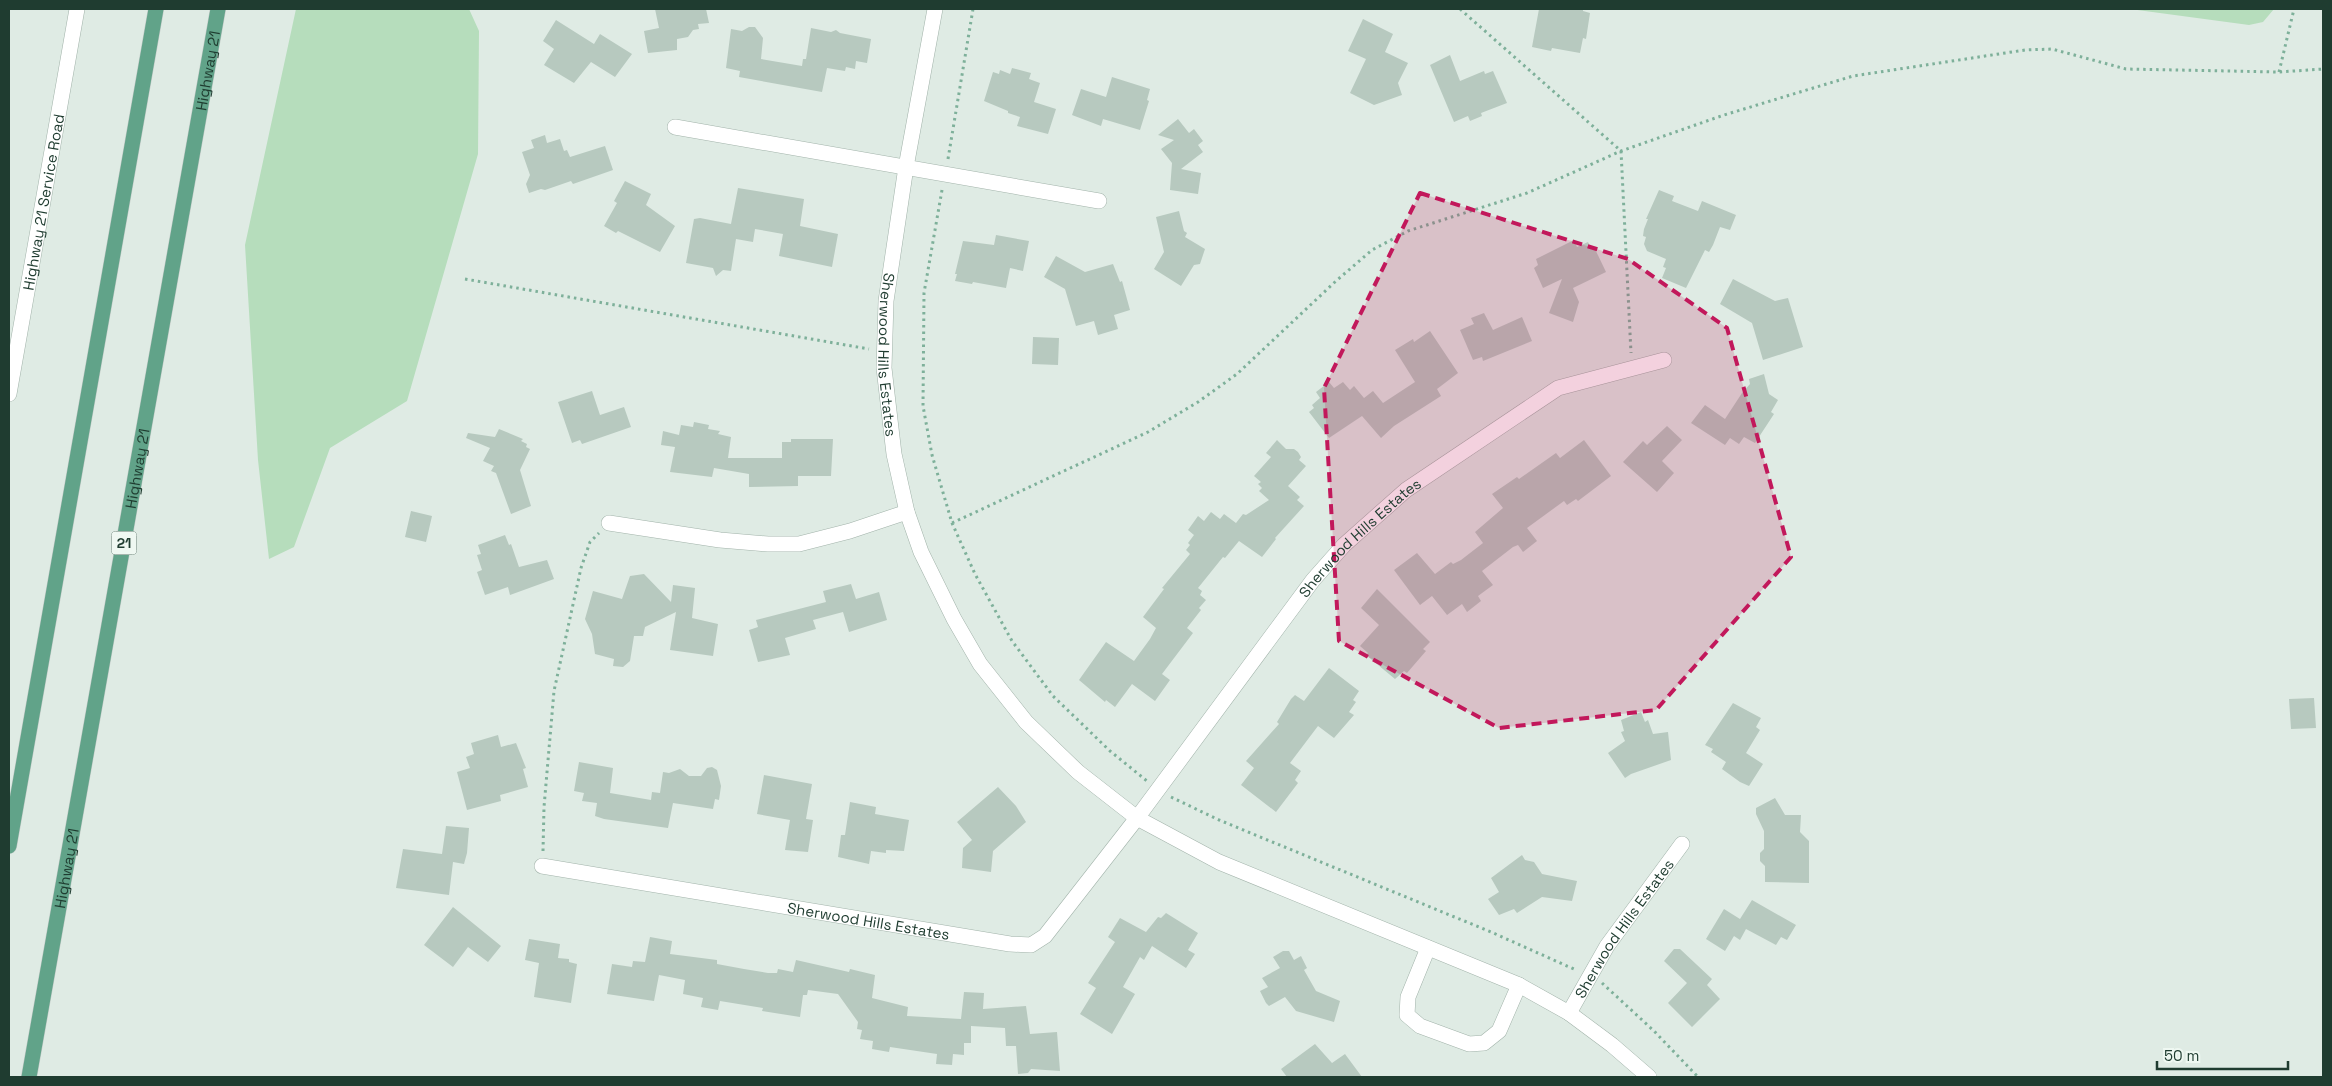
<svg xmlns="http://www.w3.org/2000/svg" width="2332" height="1086" font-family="'Space Grotesk',sans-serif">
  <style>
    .green { fill: #b6ddbc }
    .building { fill: #b7c9bf }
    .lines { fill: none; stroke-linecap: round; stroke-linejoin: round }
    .minor-casing { stroke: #a2b3aa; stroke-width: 16 }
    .primary-casing { stroke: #c0c8c5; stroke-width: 16 }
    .path { stroke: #7eb09a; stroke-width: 3; stroke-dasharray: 2.5 4; stroke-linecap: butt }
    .minor { stroke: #fff; stroke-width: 15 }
    .primary { stroke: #61a389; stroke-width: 15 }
    .marked { fill: #c2185b; fill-opacity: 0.2; stroke: #c2185b; stroke-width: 4; stroke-dasharray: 10 6; stroke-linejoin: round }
    .labels { text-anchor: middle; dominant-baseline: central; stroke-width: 5; stroke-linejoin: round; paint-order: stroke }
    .shield { fill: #eff8f2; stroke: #5d746a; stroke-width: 1 }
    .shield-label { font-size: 14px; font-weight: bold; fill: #1f3c30 }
    .street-label { font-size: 15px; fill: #1f3c30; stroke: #eff8f2 }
  </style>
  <rect width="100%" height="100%" fill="#dfebe4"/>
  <path class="green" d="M296,9H469L479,31L478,154L407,401L330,448L294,547L269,559L258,460L245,245Z
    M2130,9H2274L2263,22L2249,25Z"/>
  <path class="building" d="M655,9H706L709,23L698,24L699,29L693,30L688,37L677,39V50L648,53L644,31L659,28Z
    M1539,9H1583V11L1590,13L1586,39L1583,38L1580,53L1552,48L1551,51L1532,47Z
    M1363,19L1393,34L1385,52L1408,63L1398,83L1402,95L1374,105L1350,93L1366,59L1348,51Z
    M556,20L594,44L600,34L632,54L615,77L591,62L574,83L544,65L554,49L543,41Z
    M749,27H755L763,38L761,59L802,66L803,59H806L811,28L831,32L836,30L840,33L871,39L867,63L856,61L855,69L846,67L845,71L827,68L822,92L739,77L740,71L726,68L731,29L742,31Z
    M1450,55L1460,81L1484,71L1485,74L1493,71L1507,103L1481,113L1482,116L1470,121L1468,116L1454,122L1430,65Z
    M1012,68L1031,73L1029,79L1040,83L1034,102L1056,109L1048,134L1017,126L1020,117L1008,113V111L984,101L993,72L999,74L1000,70L1010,74Z
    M1112,77L1150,89L1147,100L1149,101L1140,130L1103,119L1101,126L1072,115L1081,89L1106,97Z
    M1178,119L1189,133L1194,129L1203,141L1198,145L1203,152L1181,169L1201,173L1198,194L1170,190L1172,163L1161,149L1174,140L1158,135Z
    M545,135L547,143L560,139L564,151L567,150L570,157L605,146L613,170L573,184L571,181L545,190L541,189L529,193L526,184L530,175L522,152L534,148L531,140Z
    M625,181L651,194L646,205L675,226L660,252L618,231L616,233L604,226L617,203L614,201Z
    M738,188L804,199L800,226L838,234L832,267L779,256L783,234L755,229L753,242L736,239L731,271L723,270L716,276L713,268L686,263L694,219L700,218L731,224Z
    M1659,190L1674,196L1672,201L1698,211L1702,201L1736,215L1730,230L1720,227L1713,245L1709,252L1705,250L1686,288L1662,278L1666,268L1663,267L1666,259L1647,251L1644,244L1646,237L1643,236L1644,229L1648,219H1646Z
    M1179,211L1184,231L1187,233L1185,237L1205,249L1200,264L1194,265L1181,286L1154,269L1164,252L1156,217Z
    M996,235L1029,241L1023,271L1010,268L1006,288L973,282L972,284L955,281L957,274H955L963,241L994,245Z
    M1574,240L1577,247L1588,242L1592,250L1595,249L1606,272L1573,288L1579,302L1573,322L1549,313L1562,279L1543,288L1534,268L1538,265L1536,259Z
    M1056,256L1085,272L1113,264L1120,282L1122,281L1130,310L1114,315L1118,329L1098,335L1094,321L1076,326L1065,289L1044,277Z
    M1733,279L1775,301L1788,298L1803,347L1763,360L1752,323L1720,304Z
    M1484,313L1493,330L1522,317L1532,341L1483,361L1482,357L1473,360L1460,330L1474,324L1471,318Z
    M1430,331L1458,373L1437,389L1441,396L1394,426L1381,438L1362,416L1329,438L1309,412L1314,408L1312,405L1320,398L1316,392L1329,382L1334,388L1343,382L1350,390L1354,386L1364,398L1373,391L1383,403L1415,382L1395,350L1413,339L1414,342Z
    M1033,337L1059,338L1058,365L1032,364Z
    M1764,374L1769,394L1778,400L1771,412L1774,414L1755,443L1744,437L1739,444L1730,438L1725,445L1691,423L1705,405L1725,419L1742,393L1750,384L1749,379Z
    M592,391L600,415L624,407L631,427L582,444L580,440L572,443L558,402Z
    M694,422L709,425L708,429L720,431L718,434L731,437L728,458H782V442H791V439H833L831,476H798V486L749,487V474L714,468L712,477L670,472L675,447L661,445L663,431L679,435L681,425L693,427Z
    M1667,426L1682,440L1662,461L1674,473L1657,492L1623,462L1643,441L1647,445Z
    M499,429L523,439L521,441L527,444L526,447L530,449L520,470L531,506L511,514L496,473L491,471L494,466L483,461L490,448L466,438L468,433L495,437Z
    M1277,440L1286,449H1294L1298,452L1301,457L1299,460L1306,466L1288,486L1300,497L1297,500L1304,506L1275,538L1276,539L1262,557L1239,541L1225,558L1223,557L1198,588L1202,591L1200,595L1206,600L1199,608L1201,610L1187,628L1193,633L1162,674L1170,680L1155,701L1132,684L1115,707L1106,700L1105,702L1079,680L1106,642L1134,661L1150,639L1156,628L1143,617L1164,589L1162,588L1190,554L1186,550L1190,545L1188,543L1194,535L1188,530L1198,516L1204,521L1211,512L1220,519L1224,514L1236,523L1243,514L1246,515L1269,500L1259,491L1262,488L1258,484L1261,482L1254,476L1271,457L1266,453Z
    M1584,440L1611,476L1578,501L1576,499L1567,505L1564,501L1527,528L1537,541L1523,552L1518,545L1513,547L1482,571L1493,585L1478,596L1481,601L1467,612L1462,604L1447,615L1432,596L1420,605L1394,570L1417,553L1435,574L1451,562L1453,564L1461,560L1483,543L1475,532L1503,508L1492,494L1517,477L1519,479L1556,453L1560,458Z
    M411,511L432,516L426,542L405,537Z
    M505,535L509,545L511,544L519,567L547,560L554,579L510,595L508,587L485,595L477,572L482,570L477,555L481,554L478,545Z
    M644,574L671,602L673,585L695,588L692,618L718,624L713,656L670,650L676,612L645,627L643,636H634L630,661L623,667L613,666L614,659L595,654L592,634L585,619L593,591L622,599L630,576Z
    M851,584L856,599L879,592L887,620L849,632L843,612L813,620L816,629L785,638L790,655L758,662L749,630L758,627L756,620L826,602L823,591Z
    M1377,589L1430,642L1423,649L1426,651L1407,673L1404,671L1395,679L1366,655L1368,653L1360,646L1379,625L1361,608Z
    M1329,668L1359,691L1353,700L1356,702L1349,712L1354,715L1334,738L1318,726L1290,763L1301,771L1295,780L1298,783L1276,812L1241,785L1254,768L1246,761L1279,724L1277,722L1291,699L1295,695L1304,701Z
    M2314,698L2316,728L2291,729L2289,699Z
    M1733,703L1761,718L1756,727L1760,730L1746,753L1763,764L1749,786L1740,782L1722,769L1726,762L1711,752L1713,749L1705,745Z
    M1641,712L1645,722L1648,720L1653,734L1668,732L1671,760L1631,774L1625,778L1608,753L1625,741L1621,732L1624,731L1621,720Z
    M498,735L501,747L516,743L526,768L523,769L528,787L500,795L501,801L467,810L457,772L470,768L466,757L474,754L471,743Z
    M579,762L613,768L610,793L651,800L652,792L660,793L663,772L669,773L680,769L689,776H701L707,768L712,767L717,770L721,786L719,800L715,799L713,809L673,803L668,828L604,819L595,816L597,803L582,801L584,793L574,791Z
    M764,775L812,784L806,819L813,820L808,852L785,850L790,820L757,814Z
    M998,787L1016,806L1026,822L993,851L991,872L962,868L963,848L972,840L957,822Z
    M1775,798L1785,815H1801L1800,832L1809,841V883L1765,882V866L1760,861V853L1764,849V831L1756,814V808Z
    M850,802L876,807L875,814L909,820L904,851L886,850V853L871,851L869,864L838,857L841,835H845Z
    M446,826L469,828L467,853L464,864L453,862L449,895L396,888L403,849L442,854Z
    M1522,855L1525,860L1534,862L1542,874L1577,881L1572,901L1542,897L1517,913L1514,909L1499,915L1488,899L1499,892L1491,878Z
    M1752,900L1796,925L1787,940L1781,937L1776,945L1746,929L1740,940L1734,936L1725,951L1706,939L1724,909L1740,919Z
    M453,907L501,946L488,962L468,947L453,967L424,945Z
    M1166,913L1198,933L1188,950L1195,954L1186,968L1152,946L1144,960L1140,957L1123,987L1135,994L1112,1034L1080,1014L1096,988L1088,983L1115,942L1108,937L1120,918L1146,932L1158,917L1161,918Z
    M650,937L672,941L670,954L717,960V964L744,969L768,973H777L778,969L793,972L796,960L849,972L850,969L875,975L872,998L908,1007L907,1016L961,1019L964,992L984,993L983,1009L1026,1006L1030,1034L1057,1032L1060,1071L1031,1069L1028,1073L1018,1074L1016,1046H1006L1005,1028L971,1026V1043H964V1055L953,1054L952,1065L936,1064L937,1054L890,1047L889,1052L872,1049L873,1041L860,1039L862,1030L857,1029L858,1022L838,994L808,990L807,995H803L800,1017L762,1011L763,1008L720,1001L718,1010L701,1007L703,998L683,994L685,980L659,975L654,1001L607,994L612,964L632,967L633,961L645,962Z
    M529,939L560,944L558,958L569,959V962L577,964L571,1003L534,997L539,963L525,960Z
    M1674,949H1680L1712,979L1707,985L1720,999L1692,1027L1668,1003L1687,983L1664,961Z
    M1283,951H1289L1294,960L1301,956L1307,968L1304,970L1316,991L1340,1001L1334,1022L1296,1011L1285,997L1269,1006L1266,1003L1260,991L1268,987L1262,978L1280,968L1273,957Z
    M1315,1044L1332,1063L1345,1054L1362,1077H1287L1281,1069Z"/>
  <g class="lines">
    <defs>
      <g id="minor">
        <path id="s1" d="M935,9L906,167L886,301L884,368L894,454L907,512L921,552L954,619L980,664L1026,722L1078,772L1137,818L1219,862L1519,985L1569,1013L1612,1045L1649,1077"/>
        <path d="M675,127L1099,201"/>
        <path id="s2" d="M9,394L77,9"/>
        <path d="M609,523L720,540L768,544H799L850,531L907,512"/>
        <path id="s3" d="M542,866L1010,944L1031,945L1045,936L1137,818L1313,580L1344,545L1406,490L1558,388L1664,360"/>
        <path d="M1428,948L1408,997L1407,1015L1420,1026L1469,1044L1484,1043L1499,1031L1519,985"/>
        <path id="s4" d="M1569,1013L1607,946L1682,844"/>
      </g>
      <g id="primary">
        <path d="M9,846L156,9"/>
        <path id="s5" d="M29,1077L218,9"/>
      </g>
    </defs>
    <use href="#minor" class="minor-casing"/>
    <use href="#primary" class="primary-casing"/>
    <path class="path" d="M1460,9L1621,151L1631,353
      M2279,72L2294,9
      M948,159L973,9
      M942,190L924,293L923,406L932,455L952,523L975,574L1012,641L1053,696L1110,751L1147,781
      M465,279L869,349
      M952,523L1148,432L1198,402L1237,374L1336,281L1372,250L1408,231L1527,193L1621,151L1724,115L1853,76L2025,50L2052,49L2126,69L2279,72L2323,69
      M1171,797L1219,820L1491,932L1576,970
      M543,851L544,807L554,691L581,568L590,542L599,533
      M1602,983L1654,1031L1698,1077"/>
    <use href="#minor" class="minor"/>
    <use href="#primary" class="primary"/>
  </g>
  <path class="marked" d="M1420,193L1628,259L1727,328L1791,557L1656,710L1499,728L1339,641L1324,388Z"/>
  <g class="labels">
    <rect class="shield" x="111.5" y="531.5" width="25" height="23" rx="4"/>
    <g class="shield-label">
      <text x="124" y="543">21</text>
    </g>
    <g class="street-label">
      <text stroke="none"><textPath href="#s5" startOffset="1022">Highway 21</textPath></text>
      <text stroke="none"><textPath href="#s2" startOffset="195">Highway 21 Service Road</textPath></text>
      <text stroke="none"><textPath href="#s1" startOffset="350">Sherwood Hills Estates</textPath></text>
      <text stroke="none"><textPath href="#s5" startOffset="618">Highway 21</textPath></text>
      <text stroke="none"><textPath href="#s3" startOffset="1021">Sherwood Hills Estates</textPath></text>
      <text stroke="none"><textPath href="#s5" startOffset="212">Highway 21</textPath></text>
      <text stroke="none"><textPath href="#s3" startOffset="331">Sherwood Hills Estates</textPath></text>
      <text stroke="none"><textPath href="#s4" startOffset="101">Sherwood Hills Estates</textPath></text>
    </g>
  </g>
  <rect width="2332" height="1086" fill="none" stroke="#1f3c30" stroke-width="20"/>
  <path d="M2157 1061v8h131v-8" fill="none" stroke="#1f3c30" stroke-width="2.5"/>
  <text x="2164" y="1061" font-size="15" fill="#1f3c30" stroke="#eff8f2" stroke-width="4" paint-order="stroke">50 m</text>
</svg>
